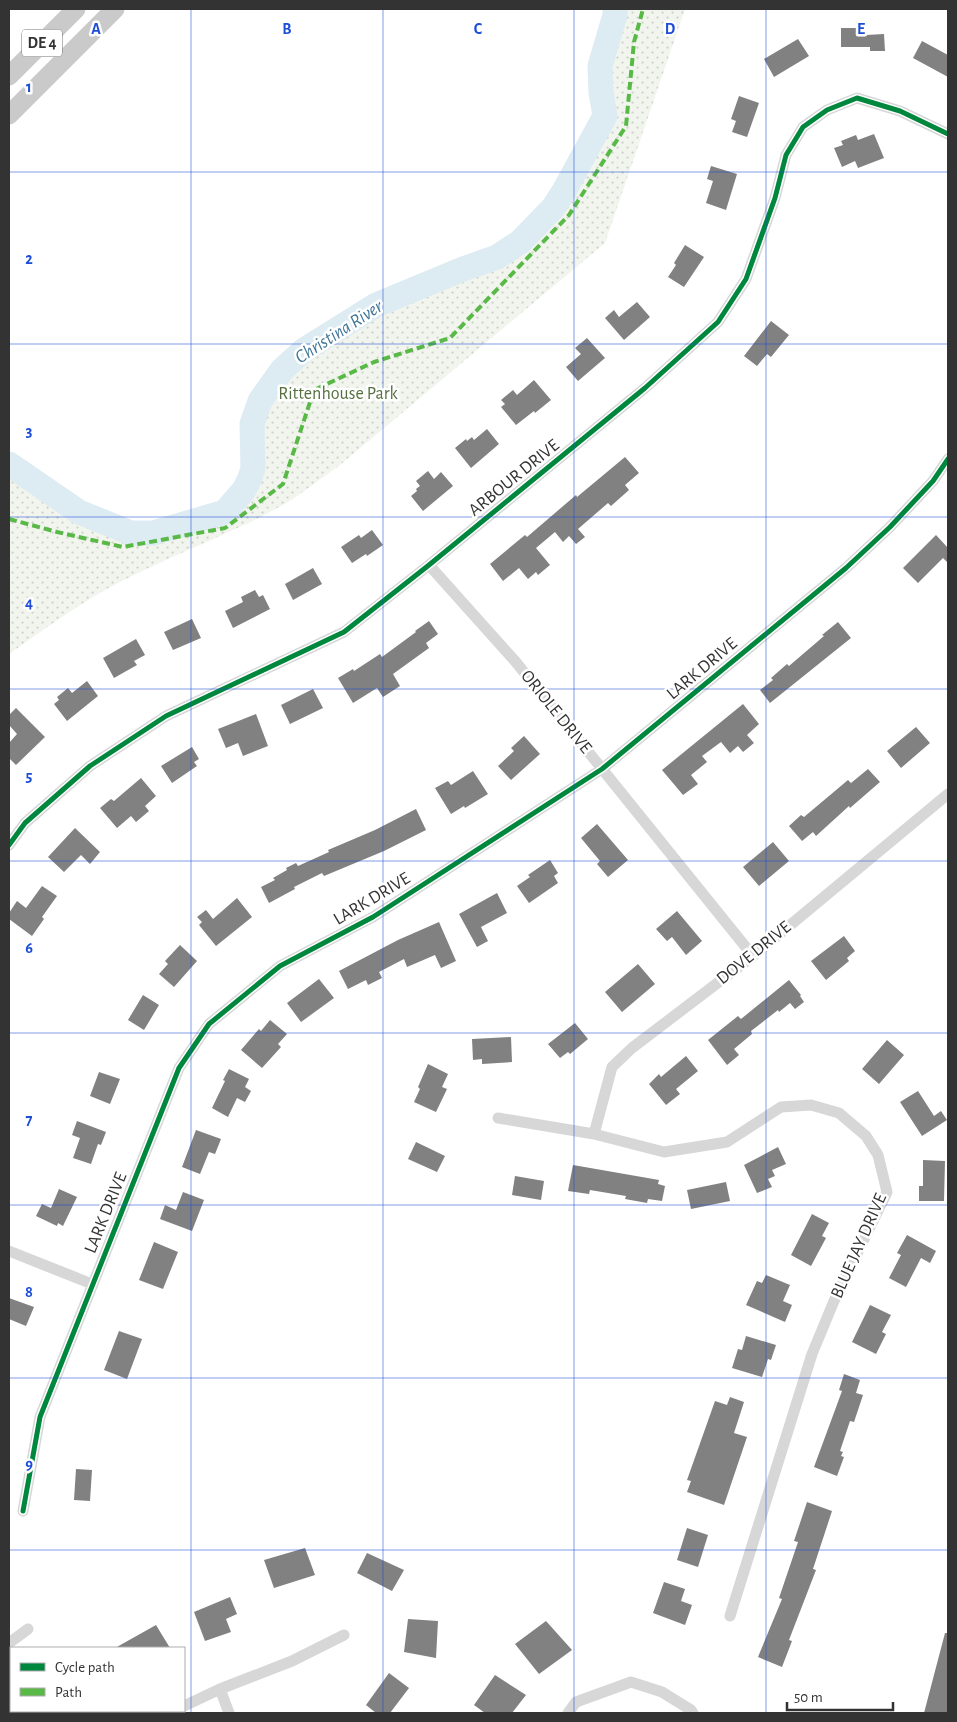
<svg xmlns="http://www.w3.org/2000/svg" width="957" height="1722" font-family="'Alegreya Sans',sans-serif">
  <style>
    .park { fill: url(#park-dots) }
    .lines { fill: none; stroke-linecap: round; stroke-linejoin: round }
    .river { stroke: #ddebf3; stroke-width: 25 }
    .building { fill: #818181 }
    .street { stroke: #d7d7d7; stroke-width: 11 }
    .primary { stroke: #cacaca; stroke-width: 19 }
    .quiet { stroke: #58b947; stroke-width: 4; stroke-dasharray: 8 4; stroke-linecap: butt }
    .cycleway-casing { stroke: #fff; stroke-width: 8 }
    .cycleway { stroke: #00873e; stroke-width: 5 }
    .grid { fill: none; stroke: #1d4ed8; stroke-width: 1; stroke-opacity: 0.55 }
    .labels { text-anchor: middle; dominant-baseline: central; stroke-width: 5; stroke-linejoin: round; paint-order: stroke }
    .shield { fill: #fff; stroke: #707070; stroke-width: 1 }
    .shield-label { font-size: 16px; font-weight: bold; fill: #333 }
    .park-label { font-size: 18px; fill: #56703f; stroke: #fff }
    .street-label { font-size: 18px; fill: #333; stroke: #fff }
    .water-label { font-size: 19px; font-style: italic; fill: #3f7597; stroke: #fff }
    .grid-label { font-size: 16px; text-anchor: middle; font-weight: bold; fill: #1d4ed8; stroke: #fff; stroke-width: 5; stroke-linejoin: round; paint-order: stroke }
  </style>
  <defs>
    <pattern id="park-dots" width="8" height="8" patternUnits="userSpaceOnUse" patternTransform="scale(1.25)"><rect width="8" height="8" fill="#f1f5ed"/><path d="M2 2h.1M6 6h.1" fill="none" stroke="#cfd2cc" stroke-width="1.8" stroke-linecap="round"/></pattern>
  </defs>
  <rect width="100%" height="100%" fill="#fff"/>
  <path class="park" d="M615,9H685L605,243L340,465C324,476 309,488 293,499C240,531 180,551 124,580C84,600 46,628 9,654V464L79,512L131,533H153L225,512L244,490L250,478L253,468L252,424L260,401L282,370L304,350L376,305L463,269L497,257L520,242L553,208L564,191L605,116L601,92L600,66Z"/>
  <g class="lines">
    <path class="river" d="M9,464L79,512L131,533H153L225,512L244,490L250,478L253,468L252,424L260,401L282,370L304,350L376,305L463,269L497,257L520,242L553,208L564,191L605,116L601,92L600,66L615,15V9"/>
  </g>
  <path class="building" d="M841,28H866V35L884,34L885,51H870V47H841Z
    M798,39L809,56L774,77L764,59Z
    M922,41L948,55V77L913,58Z
    M739,96L759,103L747,137L732,132L736,121L731,119Z
    M874,134L884,158L858,168L855,161L842,167L834,148L843,145L841,141L856,135L858,140Z
    M711,166L737,174L726,210L706,203L713,181L707,179Z
    M685,245L704,257L684,287L668,277L676,265L674,263Z
    M637,302L650,317L624,340L605,318L614,310L619,317Z
    M771,321L789,335L771,357L767,354L757,366L744,356Z
    M587,338L605,358L578,381L566,367L581,354L575,348Z
    M534,380L551,400L535,413L534,411L516,425L501,407L505,404L501,400L513,390L517,395Z
    M487,429L499,444L471,468L455,448L466,439L467,441L472,437L474,440Z
    M625,457L639,473L625,485L629,490L611,506L608,503L578,529L585,537L576,544L569,536L563,542L555,532L536,548L550,565L538,575L536,572L528,579L519,568L503,581L490,564L525,535L527,537L576,495L577,497Z
    M428,471L434,479L441,472L453,486L423,511L411,496L417,491L416,489L420,486L416,481Z
    M372,530L383,545L367,556L366,554L352,563L341,547L359,535L361,538Z
    M936,535L948,548V563L943,558L918,583L903,568Z
    M313,568L322,584L293,600L285,584Z
    M255,590L259,597L263,595L270,609L233,628L225,611L243,602L241,597Z
    M192,619L201,638L173,650L164,632Z
    M429,621L438,634L426,643L429,648L393,674L400,686L383,697L377,688L353,703L338,678L353,669L354,671L380,654L382,657L416,632L415,631Z
    M838,622L851,638L770,703L760,690L773,680L771,678L787,664L789,666L824,636L822,635Z
    M136,639L145,655L134,661L137,665L114,678L103,658Z
    M87,681L98,696L67,721L54,704L59,700L57,697L68,688L72,693Z
    M313,689L323,708L290,724L281,705Z
    M743,704L759,724L747,735L754,743L743,752L738,746L730,753L721,742L702,756L707,762L691,775L698,784L683,795L662,770Z
    M16,708L45,737L16,765L9,758V743L17,734L9,725V715Z
    M256,714L268,746L243,756L238,743L226,748L218,729Z
    M916,727L930,743L901,768L887,751Z
    M524,736L540,754L511,780L498,766L514,751L511,748Z
    M192,747L199,759L194,762L197,766L172,783L161,766Z
    M868,769L880,782L850,808L849,806L816,836L813,832L802,841L789,826L801,815L804,817L848,780L851,783Z
    M473,771L488,794L465,808L464,806L451,814L435,788L448,781L451,785Z
    M141,778L156,796L145,806L149,811L136,822L131,816L117,828L100,808L111,799L114,801Z
    M416,809L426,830L384,851L324,876L322,873L294,887L295,889L269,903L261,887L275,880L273,878L287,870L286,868L296,863L298,866L329,852L328,850L375,830Z
    M597,824L628,860L608,877L597,864L600,861L581,838Z
    M75,828L100,852L90,864L81,855L64,872L48,857Z
    M773,842L789,861L759,886L743,867Z
    M550,860L558,873L554,876L558,883L529,903L517,886L530,877L528,875Z
    M42,886L57,896L42,917L44,919L32,936L9,919V913L17,901L26,908Z
    M497,893L507,913L481,927L488,941L477,947L459,914Z
    M237,898L252,917L216,946L199,925L202,922L197,917L206,910L213,919Z
    M677,911L702,941L686,955L672,937L667,941L656,929Z
    M439,922L456,961L441,968L435,955L407,967L404,959L379,972L382,978L368,985L366,980L348,989L339,971L398,940Z
    M844,936L855,951L847,958L849,961L826,980L811,961Z
    M180,945L197,961L174,987L159,974L168,964L165,961Z
    M638,964L655,984L622,1012L605,992Z
    M319,979L334,998L301,1022L287,1003Z
    M789,980L801,995L800,996L804,1002L795,1009L790,1003L779,1012L778,1010L751,1031L752,1034L734,1049L739,1055L727,1065L708,1040L738,1016L741,1019Z
    M143,995L159,1005L144,1030L128,1020Z
    M270,1020L287,1034L278,1044L281,1047L262,1068L241,1050L259,1029L261,1031Z
    M575,1023L588,1039L570,1054L568,1052L560,1058L548,1044Z
    M511,1037L512,1062L482,1064V1059L473,1060L472,1039Z
    M887,1040L904,1055L879,1084L862,1069Z
    M686,1056L698,1071L676,1089L680,1094L666,1105L649,1084L659,1074L661,1077Z
    M428,1064L448,1074L442,1087L447,1089L436,1112L414,1102L420,1089L418,1087Z
    M229,1069L249,1079L245,1087L251,1091L245,1102L237,1098L228,1117L212,1108L225,1081L223,1080Z
    M99,1072L120,1079L110,1104L90,1096Z
    M918,1091L934,1116L941,1111L947,1120L922,1136L900,1102Z
    M77,1121L106,1132L101,1145L98,1144L91,1164L73,1158L80,1138L72,1135Z
    M196,1130L221,1139L215,1154L209,1152L200,1174L182,1167Z
    M416,1142L445,1156L437,1172L408,1159Z
    M778,1147L786,1164L772,1170L775,1176L768,1179L772,1187L757,1193L744,1165Z
    M923,1160L945,1161L944,1201H919V1186H923Z
    M573,1165L659,1180L658,1184L665,1186L662,1201L648,1199L647,1203L625,1199L626,1196L590,1190L589,1194L568,1191Z
    M515,1176L544,1181L541,1200L512,1195Z
    M726,1182L730,1201L691,1209L687,1190Z
    M59,1189L77,1197L63,1226L58,1223L57,1226L36,1216L42,1204L51,1208Z
    M183,1192L204,1200L192,1231L160,1219L165,1205L176,1210Z
    M812,1214L829,1223L822,1236L826,1238L811,1266L791,1255Z
    M907,1235L936,1251L930,1263L921,1258L906,1287L889,1278L901,1255L897,1253Z
    M154,1242L178,1252L163,1289L139,1280Z
    M766,1275L790,1285L783,1301L792,1305L785,1322L746,1305L757,1281L762,1283Z
    M9,1298L34,1307L26,1326L9,1319Z
    M870,1305L891,1315L882,1332L886,1334L876,1354L852,1342Z
    M119,1331L142,1339L127,1379L104,1370Z
    M746,1336L776,1345L771,1360L768,1359L762,1377L732,1368L738,1349L742,1350Z
    M844,1374L860,1380L856,1393L863,1395L854,1422L850,1421L840,1451L843,1452L841,1456L844,1457L837,1476L814,1467L842,1391L839,1390Z
    M730,1397L744,1402L734,1433L747,1437L724,1505L687,1492L691,1481L687,1480L715,1401L727,1405Z
    M76,1469L92,1470L90,1501L74,1500Z
    M807,1502L832,1511L813,1569L816,1570L789,1640L792,1641L782,1667L758,1657L782,1599L779,1598L798,1542L794,1541Z
    M687,1528L708,1535L698,1567L677,1560Z
    M305,1548L315,1575L274,1588L264,1560Z
    M367,1553L404,1570L392,1591L357,1573Z
    M664,1582L685,1589L681,1601L692,1605L685,1625L653,1613Z
    M230,1597L237,1614L226,1619L231,1632L205,1641L194,1612Z
    M408,1619L438,1621L436,1658L404,1652Z
    M546,1621L572,1650L539,1674L515,1644Z
    M156,1625L170,1648H115Z
    M945,1633H948V1713H924Z
    M389,1673L409,1688L390,1713H376L366,1705Z
    M495,1675L526,1695L512,1713H485L474,1705Z"/>
  <g class="lines">
    <path class="street" d="M429,565L515,661L753,956
      M9,845L25,823L90,766L166,716L344,632L429,565L645,388L718,322L746,279L775,198L786,155L803,127L827,110L857,98L900,111L948,134
      M498,1118L594,1134L664,1152L727,1142L781,1107L811,1105L839,1113L866,1136L878,1155L887,1192L834,1301L812,1354L730,1616
      M594,1134L612,1067L632,1048L753,956L948,794
      M9,1251L92,1284
      M23,1511L40,1417L179,1068L209,1024L280,966L373,917L602,769L846,568L890,527L933,481L948,459
      M9,1643L28,1629
      M220,1689L229,1713
      M184,1706L220,1689L292,1661L344,1635
      M168,1713L174,1711
      M568,1713L576,1702L631,1682L662,1692L691,1710L693,1713"/>
    <path class="primary" d="M9,76L76,9
      M9,115L115,9"/>
    <path class="quiet" d="M9,519L57,532L123,547L225,528L283,484L314,390L374,362L450,338L569,215L626,126L634,42L643,9"/>
    <defs>
      <path id="cycleway" d="M9,845L25,823L90,766L166,716L344,632L429,565L645,388L718,322L746,279L775,198L786,155L803,127L827,110L857,98L900,111L948,134
        M23,1511L40,1417L179,1068L209,1024L280,966L373,917L602,769L846,568L890,527L933,481L948,459"/>
    </defs>
    <use href="#cycleway" class="cycleway-casing"/>
    <use href="#cycleway" class="cycleway"/>
  </g>
  <path class="grid" d="M191,9V1713M383,9V1713M574,9V1713M766,9V1713M9,172H948M9,344H948M9,517H948M9,689H948M9,861H948M9,1033H948M9,1205H948M9,1378H948M9,1550H948"/>
  <g class="labels">
    <rect class="shield" x="22" y="29.5" width="40" height="27" rx="4"/>
    <g class="shield-label">
      <text x="42" y="43">DE 4</text>
    </g>
    <g class="park-label">
      <text x="338" y="394">Rittenhouse Park</text>
    </g>
    <g class="street-label">
      <text transform="translate(514 478) rotate(-39)">ARBOUR DRIVE</text>
      <text transform="translate(702 669) rotate(-40)">LARK DRIVE</text>
      <text transform="translate(556 712) rotate(51)">ORIOLE DRIVE</text>
      <text transform="translate(372 899) rotate(-31)">LARK DRIVE</text>
      <text transform="translate(754 953) rotate(-39)">DOVE DRIVE</text>
      <text transform="translate(106 1213) rotate(-68)">LARK DRIVE</text>
      <text transform="translate(859 1246) rotate(-66)">BLUE JAY DRIVE</text>
    </g>
    <g class="water-label">
      <text transform="translate(339 332) rotate(-33)">Christina River</text>
    </g>
  </g>
  <g class="grid-label">
    <text x="96" y="34">A</text>
    <text x="287" y="34">B</text>
    <text x="478" y="34">C</text>
    <text x="670" y="34">D</text>
    <text x="861" y="34">E</text>
    <text x="29" y="92">1</text>
    <text x="29" y="264">2</text>
    <text x="29" y="436">3</text>
    <text x="29" y="608">4</text>
    <text x="29" y="781">5</text>
    <text x="29" y="953">6</text>
    <text x="29" y="1125">7</text>
    <text x="29" y="1297">8</text>
    <text x="29" y="1469">9</text>
  </g>
  <rect width="957" height="1722" fill="none" stroke="#333333" stroke-width="20"/>
  <rect x="10" y="1647" width="175" height="65" fill="#ffffff" stroke="#adadad"/>
  <rect x="20" y="1663" width="25" height="8" fill="#00873e" stroke="#adadad"/>
  <text x="55" y="1672" font-size="15" fill="#333333">Cycle path</text>
  <rect x="20" y="1688" width="25" height="8" fill="#58b947" stroke="#adadad"/>
  <text x="55" y="1697" font-size="15" fill="#333333">Path</text>
  <path d="M787 1702v8h106v-8" fill="none" stroke="#333333" stroke-width="2.5"/>
  <text x="794" y="1702" font-size="15" fill="#333333" stroke="#ffffff" stroke-width="4" paint-order="stroke">50 m</text>
</svg>
